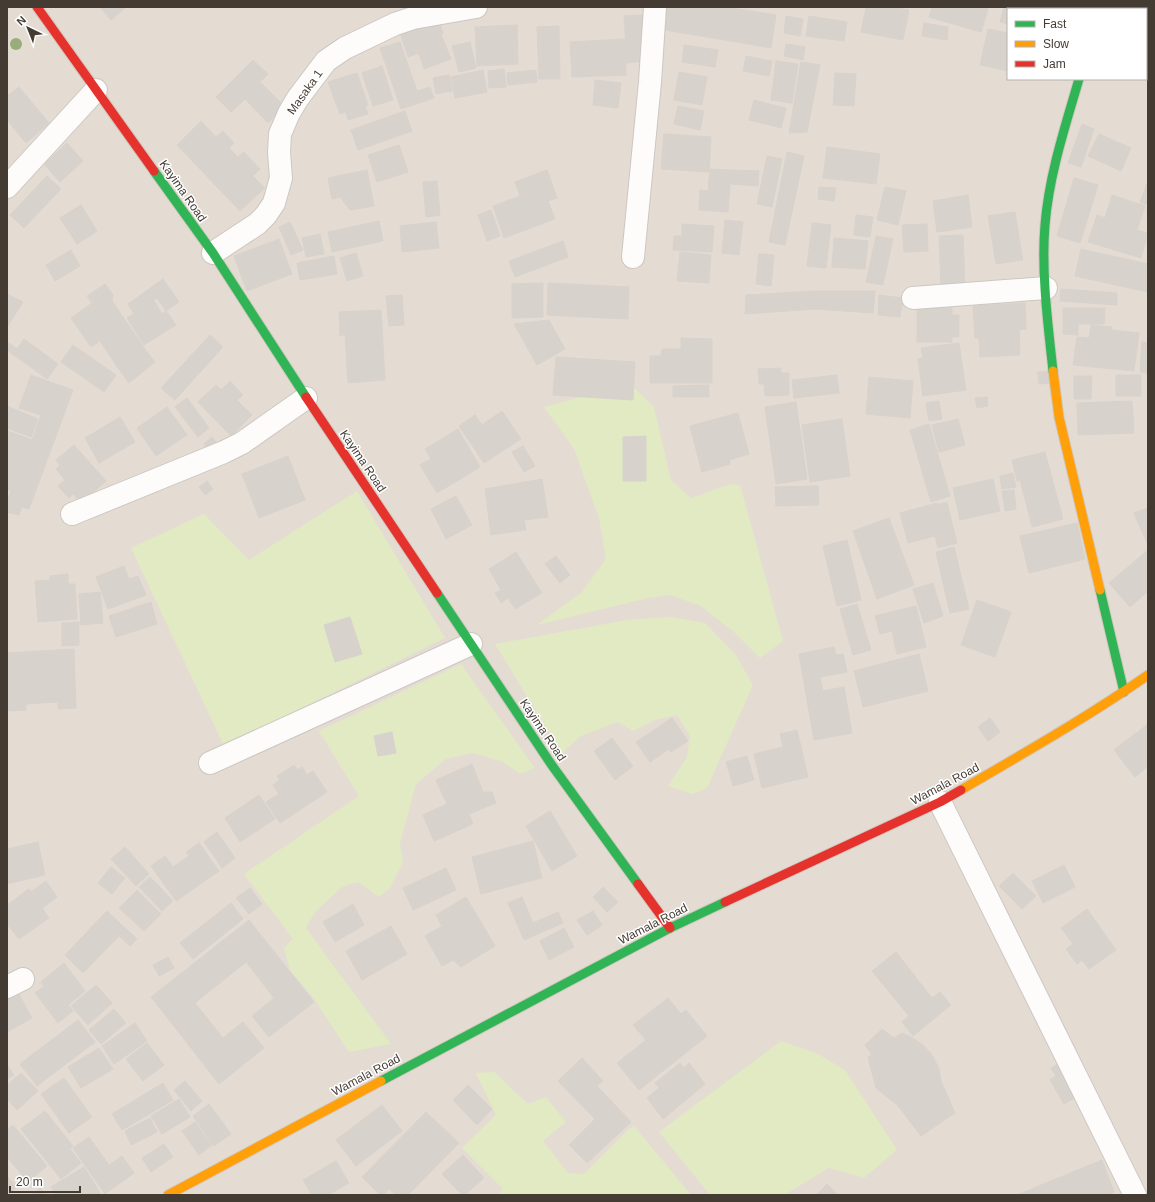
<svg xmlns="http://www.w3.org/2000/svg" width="1155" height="1202" font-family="Arial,sans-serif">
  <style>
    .residential { fill: #e4dcd3; fill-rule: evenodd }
    .green { fill: #e2eac4 }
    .building { fill: #d8d2cd; stroke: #d8d2cc }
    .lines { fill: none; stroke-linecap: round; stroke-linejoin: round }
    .street-casing { stroke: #ccc7c2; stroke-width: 24 }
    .fast-casing { stroke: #d1c8be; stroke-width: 11 }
    .slow-casing { stroke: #d1c8be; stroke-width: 11 }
    .jam-casing { stroke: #d1c8be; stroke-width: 11 }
    .street { stroke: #fdfcfb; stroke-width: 22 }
    .fast { stroke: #30b455; stroke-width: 9 }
    .slow { stroke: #ff9f0a; stroke-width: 9 }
    .jam { stroke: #e5322d; stroke-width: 9 }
    .tree { fill: #99ac7b }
    .labels { text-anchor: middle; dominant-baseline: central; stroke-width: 3; stroke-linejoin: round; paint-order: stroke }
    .street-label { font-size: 12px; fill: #443b33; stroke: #fff }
  </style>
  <rect width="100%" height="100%" fill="#f0ebe6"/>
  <path class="residential" d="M7,7H1148V1195H7ZM1008,9H1146V79H1008Z"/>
  <path class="green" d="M630,384L654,407L671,480L691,498L731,484L740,485L783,641L760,658L735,633L701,606L670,595L648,598L537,625L582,592L606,559L599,518L574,449L544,407Z
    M357,491L445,638L224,746L131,548L204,514L249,560Z
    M670,617L705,623L735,654L753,685L707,788L692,794L668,786L687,757L690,736L677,715L655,720L633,731L618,722L581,736L562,753L495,644L627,620Z
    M461,664L535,768L520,774L503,762L473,753L446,759L416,784L400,843L403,863L390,888L379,897L358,882L342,887L315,912L306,928L391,1044L349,1052L312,996L290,970L284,948L293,939L244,874L359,796L319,731Z
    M781,1041L816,1053L845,1070L897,1150L864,1178L829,1168L784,1195H710L659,1132Z
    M494,1072L528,1104L546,1097L566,1122L543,1141L568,1173L584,1174L628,1130L634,1126L691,1195H498L503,1189L462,1148L496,1115L476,1073Z"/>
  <path class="building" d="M100,7H126L111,20Z
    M663,7H726L776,15L771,48L659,29Z
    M866,7H890L909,10L903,40L861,32Z
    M932,7H983L988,9L981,32L929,17Z
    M1004,7H1028L1033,9H1008V24L1000,22Z
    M643,15L645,61L627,63L624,16Z
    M786,16L803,19L800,36L784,33Z
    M809,16L847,22L844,41L806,36Z
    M439,21L443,33L441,34L451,59L424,69L419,53L408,57L401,35Z
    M924,23L948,27L947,40L922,36Z
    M517,25L518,64L477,66L475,27Z
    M559,26L560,79H539L537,27Z
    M988,29L1008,33V71L980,65Z
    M625,39L626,75L572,77L570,42Z
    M400,42L417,91L430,87L434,98L401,109L380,48Z
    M470,42L476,68L459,72L452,46Z
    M786,44L805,47L803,60L784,56Z
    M684,45L718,50L715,67L682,62Z
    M746,56L772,61L769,76L743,71Z
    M253,60L268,74L260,82L284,106L268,123L245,99L231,112L216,97Z
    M776,61L798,64L792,103L771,100Z
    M801,62L820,65L807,132L789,133Z
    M382,66L393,100L373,106L362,73Z
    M504,69L506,87L489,88L488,71Z
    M483,70L487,92L455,98L451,77Z
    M536,70L537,82L508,85L507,73Z
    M679,72L707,77L702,105L674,100Z
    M357,73L368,105L365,106L368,114L348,120L346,112L340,114L328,82Z
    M835,73L856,74L854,106L833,105Z
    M449,75L452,91L436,94L433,78Z
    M595,80L621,83L618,108L593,105Z
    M19,87L49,123L26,143L7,120V96Z
    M754,100L786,108L781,128L749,120Z
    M678,106L704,111L700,130L674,124Z
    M405,111L412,131L358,150L351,130Z
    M201,121L216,137L223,131L234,143L229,148L238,157L244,152L260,169L253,176L265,188L240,211L177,145Z
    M1082,124L1094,129L1081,167L1068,163Z
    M664,134L711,137L709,172L661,169Z
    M1099,134L1131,148L1121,171L1088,156Z
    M67,143L83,161L60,182L44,164Z
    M399,145L408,172L377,182L368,155Z
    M827,147L880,154L876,184L823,178Z
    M787,152L804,156L785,245L769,242Z
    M767,156L782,159L772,207L757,204Z
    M710,169L731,170L728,212L699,210L700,190L708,191Z
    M367,170L374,206L350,210L340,197L332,199L328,178Z
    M547,170L557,198L548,201L555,219L504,238L493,206L520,196L515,182Z
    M732,170L759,171L758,186L731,184Z
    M47,176L61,189L24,228L10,215Z
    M1074,178L1098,185L1080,243L1057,236Z
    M437,181L440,215L426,217L423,182Z
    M1148,181V205L1140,202Z
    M819,187L836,188L834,201L818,199Z
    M885,187L906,191L898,225L877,220Z
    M968,195L972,227L937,232L933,201Z
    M1112,195L1145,206L1137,230L1148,233L1141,258L1088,242L1097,215L1105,218Z
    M81,205L97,231L77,244L60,218Z
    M491,210L500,236L487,241L478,215Z
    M1015,212L1023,260L996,264L988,216Z
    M856,215L873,217L870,237L854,235Z
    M725,220L743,222L739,255L722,253Z
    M379,221L383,241L332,252L328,232Z
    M290,222L303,250L291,255L279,227Z
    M436,222L439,248L402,252L400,226Z
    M812,223L831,225L826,268L807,266Z
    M682,224L714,226L712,252L673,250L674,236H682Z
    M927,224L928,251L904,252L902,225Z
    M320,234L324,254L306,257L302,238Z
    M963,235L965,286L941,287L939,236Z
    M876,236L893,239L883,285L866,282Z
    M834,238L868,241L865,269L832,267Z
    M279,239L292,274L247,291L234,256Z
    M563,241L568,257L515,277L509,261Z
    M1081,249L1148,264V292L1075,276Z
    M71,250L80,266L55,281L46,265Z
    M680,252L711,255L709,283L677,281Z
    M356,253L363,276L347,281L340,258Z
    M759,254L774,255L771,286L756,284Z
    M334,256L337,274L300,280L297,263Z
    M163,279L179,302L166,311L157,298L134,314L128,304Z
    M543,283V317L512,318V284Z
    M548,283L629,287L628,319L547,315Z
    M105,284L113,295L112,301L145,349L118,368L100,341L91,347L71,318L92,303L87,296Z
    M1061,289L1117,293V305L1060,301Z
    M815,291H875L873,313L816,309L745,314L746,295Z
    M7,294L23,302L7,327Z
    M402,295L404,325L389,326L386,296Z
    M879,295L903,298L900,317L878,315Z
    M154,301L162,314L166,311L176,325L144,345L127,318Z
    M1025,303L1026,329L1019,330L1020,355L980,357L979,338H975L973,306Z
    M917,308H952V315H959V337H952V342H917Z
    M1063,308H1105L1104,324H1078V335L1063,334Z
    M381,310L385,380L348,383L345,334L340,336L339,312Z
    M549,320L565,349L537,365L514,324Z
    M1091,325L1112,327L1111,330L1139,333L1134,371L1073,365L1077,337L1089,338Z
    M210,335L223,347L175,400L161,388Z
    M681,338L712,339V383H650V356H661L662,349H681Z
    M24,339L58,364L47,379L7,350V346L9,343L17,349Z
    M1142,342L1148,343V373L1140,372Z
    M959,343L966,390L923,396L918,359L923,358L921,348Z
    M73,345L116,375L104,392L61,362Z
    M145,349L155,362L129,383L118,368Z
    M556,357L635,362L633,400L553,395Z
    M781,368V373H789V395L765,396L764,384H759L758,369Z
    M1052,371L1053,383L1039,384L1038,372Z
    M31,375L73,390L29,509L22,507L19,515L7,512V502L11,491L7,489V435L8,431L32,440L41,415L19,408Z
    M837,375L839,393L794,398L792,380Z
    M1116,375H1141V396H1116Z
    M1074,376H1092L1091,399H1074Z
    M869,377L913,381L910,418L866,414Z
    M230,381L243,395L237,400L252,415L231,436L198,402L216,385L221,390Z
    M709,385V397H673V386Z
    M987,397L988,406L977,408L975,398Z
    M187,398L209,428L198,437L175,407Z
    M939,401L942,419L929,421L926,403Z
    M1132,401L1134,433L1078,435L1077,403Z
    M796,402L807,479L776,484L765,407Z
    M7,406L38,419L31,437L7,428Z
    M167,407L187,435L156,456L137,428Z
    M502,411L521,439L484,463L459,426L475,415L482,425Z
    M738,413L749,454L729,460L730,464L702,472L690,426Z
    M120,417L135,442L99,463L85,438Z
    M842,419L850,476L810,482L802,425Z
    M958,419L965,445L939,452L932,425Z
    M929,424L950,496L931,502L910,430Z
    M458,429L480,467L437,493L420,465L431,459L425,449Z
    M646,436V481H623V437Z
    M212,437L219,446L210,452L204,444Z
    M74,445L106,481L81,503L73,494L69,498L58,486L65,480L56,469L60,465L56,460Z
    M523,446L535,466L524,472L512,452Z
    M1045,452L1063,519L1032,527L1020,480L1017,481L1012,460Z
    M288,456L305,500L259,518L242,474Z
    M1013,473L1016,487L1002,489L1000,476Z
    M542,479L548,517L524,520L526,530L491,535L485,489Z
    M993,479L1000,511L960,520L953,488Z
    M207,481L213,489L205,495L199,487Z
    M818,486L819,505L776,506L775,487Z
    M1014,490L1016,509L1005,511L1002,491Z
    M456,496L472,525L446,539L431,509Z
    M947,502L957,543L938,548L935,536L908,543L900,513L937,503V505Z
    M1148,508V545L1134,513Z
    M889,518L914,585L877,599L853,531Z
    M1077,523L1085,559L1029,573L1020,536Z
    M847,540L861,600L837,606L823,546Z
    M954,547L969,609L950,613L936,552Z
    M1148,550V591L1130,607L1109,583Z
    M516,552L542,593L515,609L508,598L501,603L495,593L501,590L489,569Z
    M556,556L570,575L560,583L545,564Z
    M124,566L129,579L138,576L146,595L108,609L96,577Z
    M68,574V584H75L77,619L38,622L35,581L50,580V576Z
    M933,583L943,616L924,623L913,589Z
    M100,592L103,623L81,625L79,594Z
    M977,600L1011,612L995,657L961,645Z
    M151,602L157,624L116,637L109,616Z
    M857,604L871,650L853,655L840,609Z
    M916,606L926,647L897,654L892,631L880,634L875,616Z
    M350,617L362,654L335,662L324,625Z
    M79,622V645L62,646V623Z
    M834,647L836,655L843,654L847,672L820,677L823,691L844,687L852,733L814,740L799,654Z
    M74,649L76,708L58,709V702L26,704V710L8,711L7,653Z
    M919,654L928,691L863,707L854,671Z
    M672,718L688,741L671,752L669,749L650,762L636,742Z
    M990,718L1000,732L988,741L978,727Z
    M1148,724V766L1135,777L1114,750Z
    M797,730L808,777L762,788L754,754L783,747L780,734Z
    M392,732L396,753L378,756L374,736Z
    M612,738L633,766L615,780L594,751Z
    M747,756L754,780L733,786L726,762Z
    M472,764L483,792H492L496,803L469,814L473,824L434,841L423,815L447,804L436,780Z
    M294,765L297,770L302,767L307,775L313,771L327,792L280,823L266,802L279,794L273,785L280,780L277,776Z
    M259,795L275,819L240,842L225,818Z
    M550,811L577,856L552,871L526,826Z
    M217,832L235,858L222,868L204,842Z
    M533,841L542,878L481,894L472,857Z
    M38,842L45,875L7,884V849Z
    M199,843L219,871L176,901L151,866L165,856L173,867L189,856L186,852Z
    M125,847L149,874L136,886L111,859Z
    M1064,865L1075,887L1043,903L1032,881Z
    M111,867L125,878L112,894L98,883Z
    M446,868L456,890L413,910L403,888Z
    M1013,873L1036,896L1022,909L999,886Z
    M150,877L173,901L162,911L139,887Z
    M46,881L57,897L42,908L49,918L19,939L7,924V905L29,889L31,892Z
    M603,887L618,902L607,912L593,897Z
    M250,888L262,904L249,914L236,898Z
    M137,890L161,914L144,931L119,908Z
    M466,897L495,946L461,967L453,960L442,966L425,936L442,926L436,915Z
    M522,897L533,923L558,912L563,923L524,940L508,903Z
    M231,903L243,919L193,959L180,943Z
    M353,904L364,925L335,942L323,922Z
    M1087,909L1116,950L1089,969L1082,960L1077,964L1066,949L1073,944L1061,928Z
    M107,911L137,939L130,946L119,936L83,973L65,955Z
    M593,911L602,925L587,935L577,920Z
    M249,920L314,1002L269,1037L252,1016L274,998L246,962L195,1003L223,1038L243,1022L264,1048L219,1084L151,997Z
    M391,926L407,954L362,980L346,951Z
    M564,928L574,947L549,960L540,941Z
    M896,952L932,998L940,992L951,1005L913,1036L902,1022L909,1016L872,971Z
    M168,957L174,968L159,976L153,965Z
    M64,963L85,991L68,1005L73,1011L58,1023L35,993L44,986L41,982Z
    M96,985L112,1003L88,1025L71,1006Z
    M16,989L32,1018L7,1032V994Z
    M668,998L681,1014L686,1010L707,1036L639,1090L617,1063L646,1040L633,1025Z
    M114,1009L126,1023L101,1044L89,1030Z
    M78,1020L95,1042L37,1086L20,1064Z
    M135,1023L147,1041L114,1064L102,1046Z
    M882,1029L894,1038L902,1033L913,1038L924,1046L932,1055L939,1069L941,1081L955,1113L921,1136L898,1106L876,1088L868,1057L872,1055L865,1045Z
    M147,1043L164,1065L143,1081L126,1059Z
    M99,1048L113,1069L81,1088L68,1067Z
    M582,1058L603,1081L597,1086L631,1122L587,1163L569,1145L595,1119L558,1081Z
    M1064,1061L1082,1094L1064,1104L1050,1080L1056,1076L1051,1068Z
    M680,1063L684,1068L689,1063L705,1084L663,1119L647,1098L659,1088L655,1083Z
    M7,1065L14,1075L7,1079Z
    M21,1073L38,1091L17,1110L7,1099V1085Z
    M64,1078L92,1117L69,1133L41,1094Z
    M185,1081L202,1101L191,1111L174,1090Z
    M163,1083L173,1100L122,1130L112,1114Z
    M468,1085L492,1109L477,1125L453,1100Z
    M179,1099L190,1117L162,1134L151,1116Z
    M209,1104L231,1134L214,1146L193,1116Z
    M382,1105L402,1131L356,1166L336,1140Z
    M45,1111L73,1146L70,1149L81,1163L61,1179L21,1129Z
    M426,1112L459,1143L408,1195H396L389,1189L383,1195H380L362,1177Z
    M150,1118L157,1132L131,1145L125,1131Z
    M195,1122L212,1145L199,1155L182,1131Z
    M13,1125L47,1166L28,1182L7,1157V1130Z
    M89,1137L109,1165L122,1156L134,1173L105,1194L73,1148Z
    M164,1144L173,1157L151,1172L142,1158Z
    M463,1155L484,1178L465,1195H462L442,1174Z
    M1102,1160L1114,1192L1107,1195H1017Z
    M336,1161L349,1183L328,1195H312L303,1180Z
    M84,1167L100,1193L97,1195H56L51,1187Z
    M7,1176L17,1187L8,1195H7Z
    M827,1184L838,1195H816Z
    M40,1188L46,1195H32Z"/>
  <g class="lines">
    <defs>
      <path id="street" d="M1098,9L1099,7
        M1146,55L1148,56
        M7,187L96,90
        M213,253L257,224L266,215L274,203L281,178L279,152L280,134L289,113L298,98L326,61L345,48L395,24L413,18L476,7
        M633,257L650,82L655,7
        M913,298L1046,288
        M72,514L224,452L242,443L306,398
        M210,763L471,644
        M940,802L1135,1195
        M7,987L23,979"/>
      <path id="fast" d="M154,171L213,253L306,397
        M1053,371C1048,325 1041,271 1045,225C1049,175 1065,127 1079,79
        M1100,590L1124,692
        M437,593L551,764L638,884
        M381,1081L670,928L725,902"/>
      <path id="slow" d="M1053,371L1059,417L1100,590
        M961,790C1024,753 1088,717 1148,675
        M168,1195L381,1081"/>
      <path id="jam" d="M37,7L154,171
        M306,397L437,593
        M638,884L670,928
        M725,902L940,802L961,790"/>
    </defs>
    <use href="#street" class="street-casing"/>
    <use href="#fast" class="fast-casing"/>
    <use href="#slow" class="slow-casing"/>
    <use href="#jam" class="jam-casing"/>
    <use href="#street" class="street"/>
    <use href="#fast" class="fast"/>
    <use href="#slow" class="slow"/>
    <use href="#jam" class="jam"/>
  </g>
  <circle class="tree" cx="16" cy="44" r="6"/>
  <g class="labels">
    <g class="street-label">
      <text transform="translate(305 92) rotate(-55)">Masaka 1</text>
      <text transform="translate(183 191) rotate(55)">Kayima Road</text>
      <text transform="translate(363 461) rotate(56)">Kayima Road</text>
      <text transform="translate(543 730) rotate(56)">Kayima Road</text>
      <text transform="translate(945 784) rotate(-28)">Wamala Road</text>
      <text transform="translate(653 924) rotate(-27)">Wamala Road</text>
      <text transform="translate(366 1075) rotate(-28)">Wamala Road</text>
    </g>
  </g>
  <rect width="1155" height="1202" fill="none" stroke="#443b33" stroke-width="16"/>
  <rect x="1007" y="8" width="140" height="72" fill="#ffffff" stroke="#b4b1ad"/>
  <rect x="1015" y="21" width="20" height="6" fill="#30b455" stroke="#b4b1ad"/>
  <text x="1043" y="28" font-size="12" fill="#443b33">Fast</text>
  <rect x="1015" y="41" width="20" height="6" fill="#ff9f0a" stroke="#b4b1ad"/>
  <text x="1043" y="48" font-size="12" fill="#443b33">Slow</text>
  <rect x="1015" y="61" width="20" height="6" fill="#e5322d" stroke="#b4b1ad"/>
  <text x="1043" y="68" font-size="12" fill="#443b33">Jam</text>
  <g transform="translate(28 28) rotate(317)" stroke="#ffffff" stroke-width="3" paint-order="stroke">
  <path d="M0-3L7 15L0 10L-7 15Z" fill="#443b33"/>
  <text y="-6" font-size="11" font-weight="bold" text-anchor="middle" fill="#443b33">N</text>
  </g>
  <path d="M10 1186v6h70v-6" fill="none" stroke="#443b33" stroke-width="2"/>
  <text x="16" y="1186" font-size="12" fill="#443b33" stroke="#ffffff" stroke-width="3" paint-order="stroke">20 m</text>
</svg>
